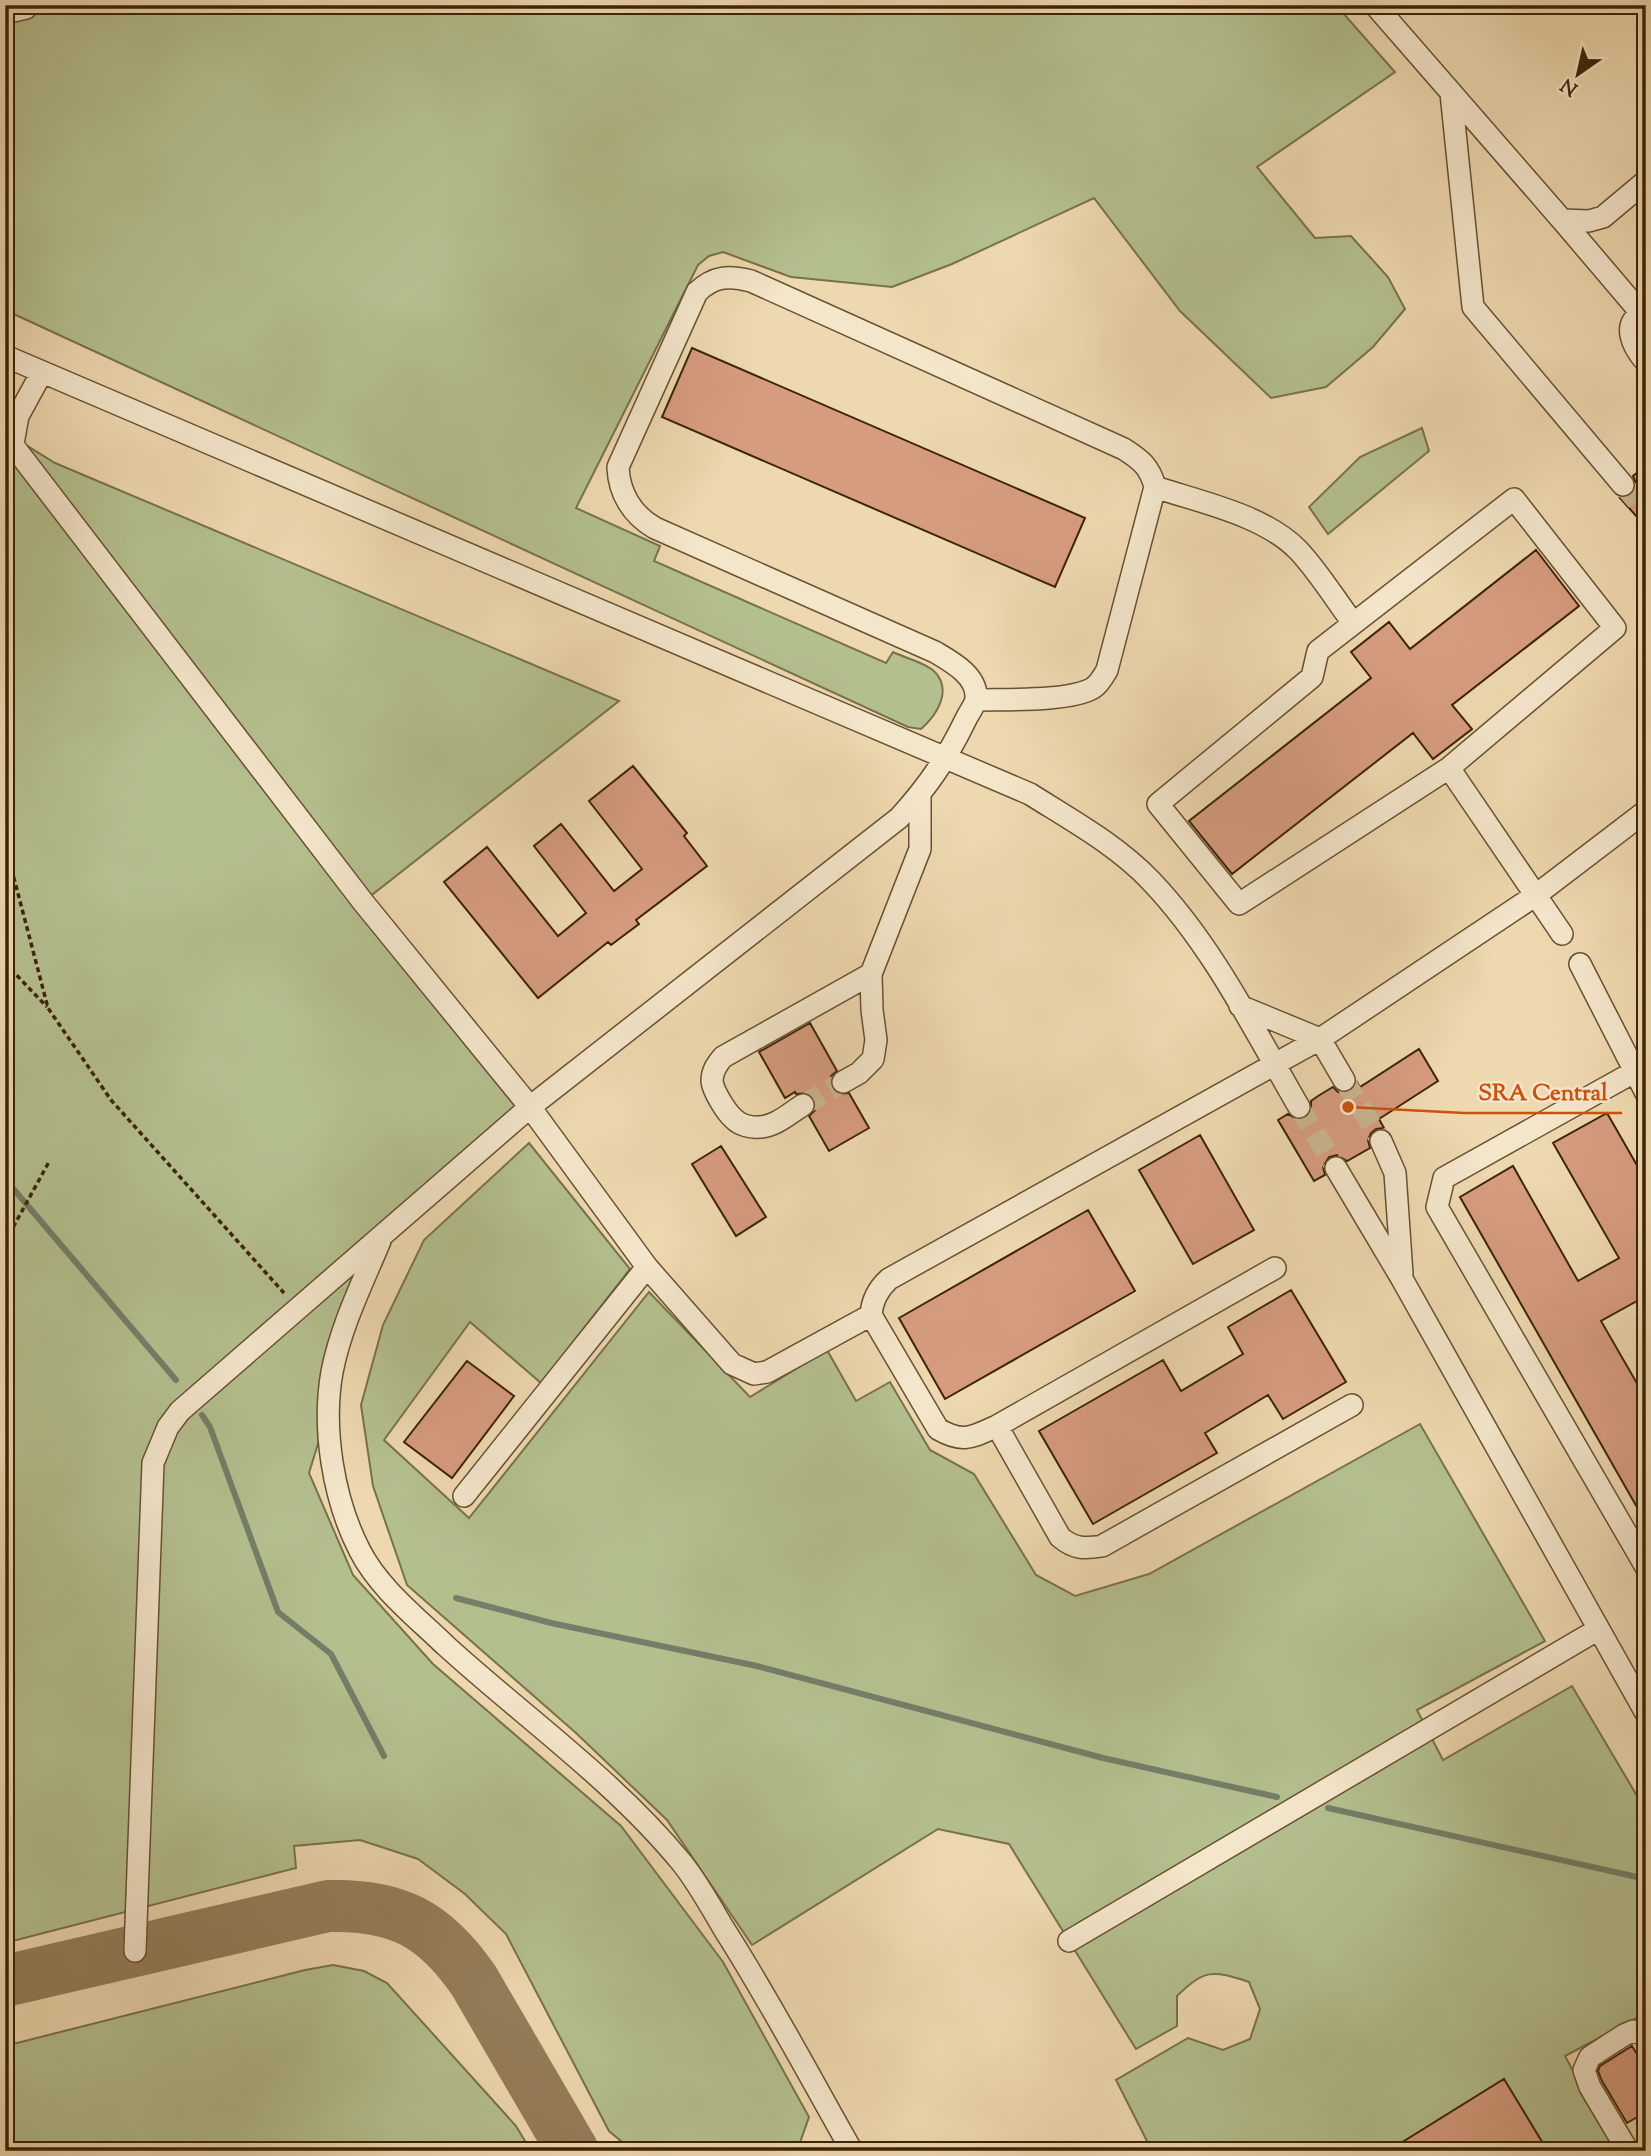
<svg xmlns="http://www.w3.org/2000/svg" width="1651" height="2156" font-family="'Sorts Mill Goudy',serif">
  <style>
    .green { fill: #b4bf8e; stroke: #78724a; stroke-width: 2 }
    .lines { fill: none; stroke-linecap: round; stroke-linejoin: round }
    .stream { stroke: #747e68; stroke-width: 6 }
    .taxiway { stroke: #957e5a; stroke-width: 52 }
    .building { fill: #d69c7e; stroke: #3c2406; stroke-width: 2 }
    .minor-tunnel { stroke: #cab48d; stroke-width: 21; stroke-dasharray: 21 10; stroke-linecap: butt }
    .minor-casing { stroke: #685130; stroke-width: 24 }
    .path { stroke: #3c2406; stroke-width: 3.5; stroke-dasharray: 5 3.5; stroke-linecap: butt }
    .minor { stroke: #f4e6cb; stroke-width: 21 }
    .leader { fill: none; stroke: #ce510b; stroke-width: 2.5 }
    .callout-dot { fill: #ce510b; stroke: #f4e6cb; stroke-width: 2.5 }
    .callout-label { font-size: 23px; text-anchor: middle; font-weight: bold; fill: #ce510b; stroke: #f4e6cb; stroke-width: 5; stroke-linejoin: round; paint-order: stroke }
  </style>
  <rect width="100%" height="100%" fill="#eed8af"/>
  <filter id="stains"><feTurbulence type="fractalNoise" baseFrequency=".00286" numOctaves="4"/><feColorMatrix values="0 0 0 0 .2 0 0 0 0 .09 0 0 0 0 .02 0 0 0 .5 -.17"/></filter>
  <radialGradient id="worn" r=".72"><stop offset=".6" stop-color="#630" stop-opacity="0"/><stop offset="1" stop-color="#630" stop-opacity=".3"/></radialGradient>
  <path class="green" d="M5,5H1336L1395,72L1257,167L1315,238L1351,236L1388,277L1405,309L1373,347L1326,387L1271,398L1180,311L1094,198L952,264L892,287L791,277L723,252L709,256L698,265L576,508L660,546L654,561L886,663L893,652C905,658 924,662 934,671C953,690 937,715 921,729L908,727L5,310Z
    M1422,428L1429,451L1328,534L1309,507L1360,457Z
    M5,432L55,463L619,701L363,902L530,1107L382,1236L309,1473L353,1575L433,1664L621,1826L723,1962L809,2117L797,2151H633L609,2131L506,1934L465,1894L418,1859L360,1840L294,1846L296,1868L5,1943Z
    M529,1143L630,1269L541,1383L470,1322L384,1440L469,1518L649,1292L750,1397L827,1350L856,1401L890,1382L930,1450L974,1474L1036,1575L1075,1596L1149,1574L1420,1424L1545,1641L1417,1710L1443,1760L1572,1686L1646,1811V2013L1565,2056L1616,2151H1152L1116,2080L1188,2038L1223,2050L1250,2039L1260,2009L1249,1982C1212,1970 1205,1969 1177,1996V2026L1136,2049L1009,1844L938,1829L752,1945L667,1820L576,1733L407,1585L373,1486L361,1405L383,1325L424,1240Z
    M333,1965L364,1971L387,1983L516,2126L531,2151H5V2046L305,1970Z"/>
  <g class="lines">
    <path class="stream" d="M5,1179L176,1380
      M202,1415L210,1427L278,1612L331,1654L384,1756
      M456,1598L551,1623L757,1666L1103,1758L1277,1797
      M1328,1808L1646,1879"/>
    <path class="taxiway" d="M5,1981L328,1906C397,1904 435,1924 474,1981L573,2151"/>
  </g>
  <path class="building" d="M692,348L1085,518L1055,587L662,417Z
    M1646,465V527L1620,498L1632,495L1636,483L1633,476Z
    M1536,550L1579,606L1452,705L1472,729L1433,759L1413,733L1232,874L1189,821L1371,678L1351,652L1389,622L1410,649Z
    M633,766L687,833L684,836L707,866L636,920L639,924L611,945L608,942L538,998L444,882L487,847L558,936L586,913L534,846L561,824L614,891L642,869L589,801Z
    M810,1023L837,1071L831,1076V1088L837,1094L849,1093L869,1128L829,1151L809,1116L815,1110L814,1097L808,1093L796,1094L795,1092L785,1098L759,1052Z
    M1419,1049L1438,1081L1379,1119L1384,1128L1376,1129L1371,1133L1368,1140L1370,1148L1347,1161L1337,1155L1329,1157L1323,1167L1325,1175L1314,1181L1278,1120L1288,1114L1298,1120L1305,1119L1311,1113V1101L1318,1096L1333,1087L1338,1092H1350L1357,1082L1360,1087Z
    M1607,1113L1646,1181V1296L1601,1321L1646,1399V1523L1460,1197L1513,1166L1578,1281L1619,1258L1553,1143Z
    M1200,1135L1254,1230L1193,1264L1139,1170Z
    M721,1146L766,1217L736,1236L692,1164Z
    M1088,1210L1135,1291L945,1399L899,1318Z
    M1291,1290L1346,1382L1283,1419L1268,1395L1205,1433L1217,1453L1093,1524L1039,1431L1163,1360L1181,1391L1243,1354L1228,1327Z
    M467,1361L514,1396L452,1478L404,1442Z
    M1632,2046L1646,2069V2112L1627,2123L1602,2081L1598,2071L1600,2066Z
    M1504,2079L1544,2145L1534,2151H1388Z"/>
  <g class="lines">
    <path class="minor-tunnel" d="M1623,485L1646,511
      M1344,1080L1381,1141
      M803,1105L843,1082
      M1299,1107L1336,1168"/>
    <defs>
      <path id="minor" d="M1375,5L1562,220L1589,221L1603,217L1646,181
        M5,13L26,8L28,5
        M1451,93L1473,307L1623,485
        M1562,220L1641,313
        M1646,311C1619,322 1633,347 1646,362
        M5,356L1030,794C1071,820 1117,845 1151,881C1213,946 1254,1030 1299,1107
        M5,435L363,902L530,1107L647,1267L732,1364L754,1374L767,1372L871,1315
        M13,444L18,416L42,372
        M1155,487C1200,502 1264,515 1298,550C1318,571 1335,599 1353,623
        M1449,768L1239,904L1158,804L1312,677L1318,651L1514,499L1615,628L1449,768L1562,934
        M1580,964L1646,1093
        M1240,1006L1320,1039L1344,1080
        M1634,1072L1444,1178L1437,1207L1646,1567
        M843,1082L859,1073L873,1059L876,1040L872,1010L871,974L920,849V795
        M803,1105C790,1113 775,1127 759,1127C751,1128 740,1125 734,1119C726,1112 713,1091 712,1081C712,1071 717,1064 723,1057L871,974
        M1381,1141L1395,1173L1402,1274
        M1336,1168L1402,1279L1646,1713
        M380,1241C362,1284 341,1326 332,1372C322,1428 333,1499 360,1551C379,1588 415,1616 445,1645C524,1717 614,1780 682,1863C698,1883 711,1907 724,1929C770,2001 810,2077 852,2151
        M1275,1268L997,1426C972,1437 964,1444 938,1429L871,1315C872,1300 878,1289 889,1279L1320,1039L1536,895L1646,811
        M997,1426L1060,1537C1074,1549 1084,1549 1102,1546L1352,1405
        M464,1496L647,1267
        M1069,1941L1597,1630
        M135,1951L153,1463L168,1427L180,1411L530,1107L899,818C929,785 947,758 966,719C969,713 975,705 976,699C978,676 952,662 935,652L655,528C632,515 619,493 618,467L697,292C714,276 729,275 751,281L1124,449C1141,460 1150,467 1155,487L1107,670C1103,677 1100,683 1093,688C1069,702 1004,699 976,700
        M1628,2151L1590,2087L1584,2070L1590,2057L1624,2035L1633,2031L1646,2035"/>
    </defs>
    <use href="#minor" class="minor-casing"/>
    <path class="path" d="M5,844L48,1008L111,1100L284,1293
      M5,963L47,1007
      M5,1242L50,1160"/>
    <use href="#minor" class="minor"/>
  </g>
  <path class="leader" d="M1348 1107L1464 1113H1622"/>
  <circle class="callout-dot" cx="1348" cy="1107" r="7"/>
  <g class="callout-label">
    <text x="1543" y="1100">SRA Central</text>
  </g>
  <rect width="1651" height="2156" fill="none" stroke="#eed8af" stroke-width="28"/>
  <rect x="7" y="7" width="1637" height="2142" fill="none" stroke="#3c2406" stroke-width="3.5"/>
  <rect x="14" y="14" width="1623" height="2128" fill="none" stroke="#3c2406" stroke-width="2"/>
  <g transform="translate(1578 74) rotate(214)" stroke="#f4e6cb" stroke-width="5" paint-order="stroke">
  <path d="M0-5L12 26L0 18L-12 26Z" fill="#3c2406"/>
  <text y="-10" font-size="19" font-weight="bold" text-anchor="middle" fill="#3c2406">N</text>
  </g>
  <rect width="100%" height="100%" filter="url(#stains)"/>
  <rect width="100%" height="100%" fill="url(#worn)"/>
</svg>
